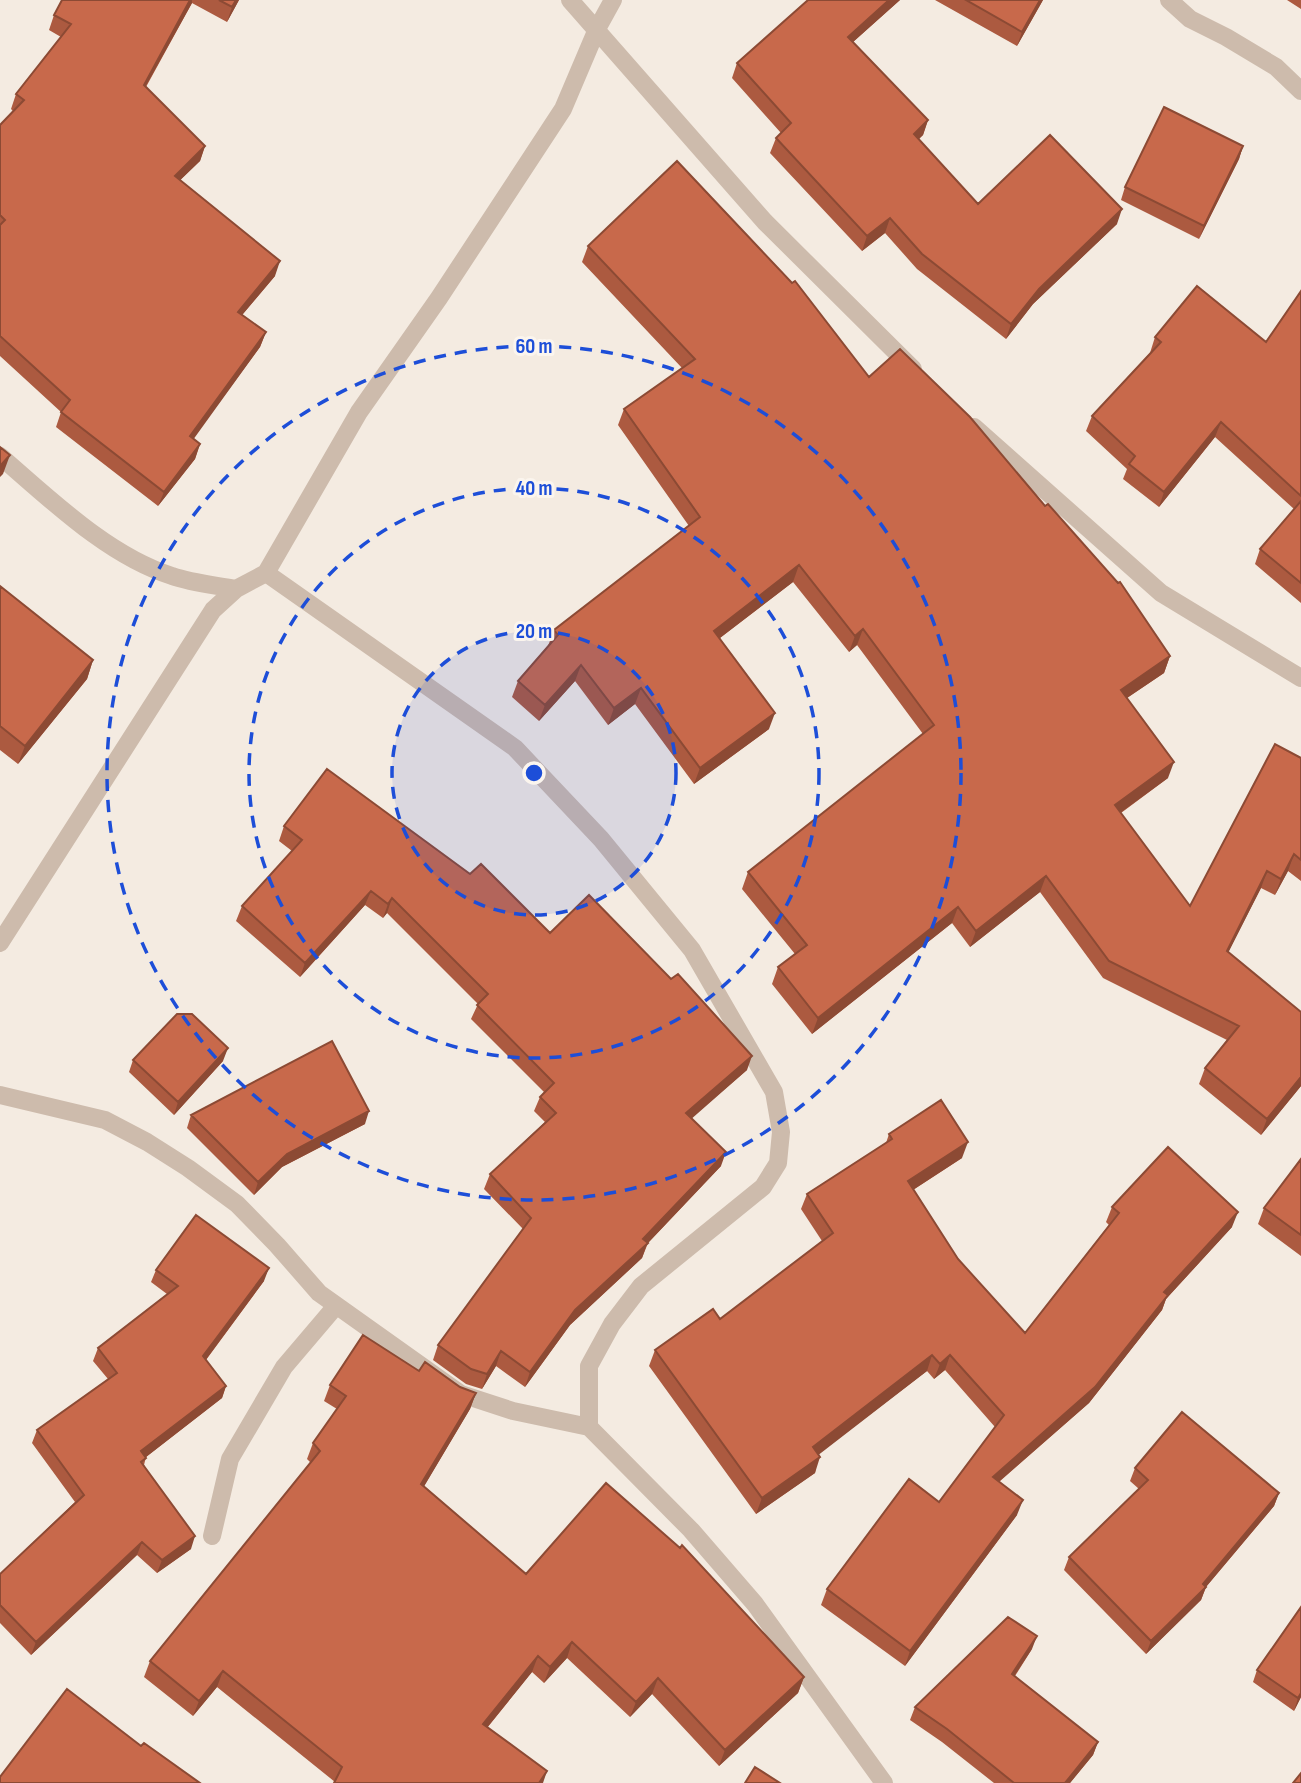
<svg xmlns="http://www.w3.org/2000/svg" width="1301" height="1783" font-family="'Sofia Sans Condensed',sans-serif">
  <style>
    .lines { fill: none; stroke-linecap: round; stroke-linejoin: round }
    .minor { stroke: #cdbbac; stroke-width: 18 }
    .wall { fill: #ac5a40 }
    .shaded-wall { fill: #8c4a34 }
    .building { fill: #c8694b; stroke: #8c4a34; stroke-width: 2 }
    .ring { fill: none; stroke: #1d4ed8; stroke-width: 3.5; stroke-dasharray: 12 9 }
    .centre { fill: #1d4ed8; stroke: #fbf5ee; stroke-width: 3.5 }
    .ring-label { font-size: 21px; text-anchor: middle; font-weight: bold; fill: #1d4ed8; stroke: #fbf5ee; stroke-width: 6; stroke-linejoin: round; paint-order: stroke }
  </style>
  <rect width="100%" height="100%" fill="#f4ebe1"/>
  <g class="lines">
    <path class="minor" d="M570,0L765,222L913,369
      M1169,0L1190,19L1226,37L1276,67L1301,91
      M974,427L1161,593L1301,678
      M0,456C50,499 108,556 172,576C192,583 215,585 236,589
      M266,573L515,748L601,839L692,950L774,1092L781,1132L778,1163L763,1187L641,1286L612,1324L589,1366V1427
      M0,943L213,610L236,589L266,573L359,412L439,298L563,109L597,29L613,0
      M0,1095L105,1120L147,1142L188,1168L237,1204L277,1245L319,1293L461,1394L513,1411L589,1427L691,1530L755,1604L884,1783
      M212,1536L230,1459L284,1367L335,1307"/>
  </g>
  <path class="wall" d="M62,0H239L227,22L192,3L146,87L205,146L200,161L180,180L275,276L242,315L266,332L260,347L193,438L200,444L195,459L158,506L56,427L61,412L0,356V125L13,111L11,109L16,94L61,37L49,30L54,15Z
    M808,0H900L853,42L928,120L923,135L919,139L978,204L1117,224L1033,304L1006,339L917,269L885,233L862,251L770,153L776,138L781,133L732,78L737,63Z
    M935,0H1043L1017,46Z
    M1287,0H1301V9Z
    M1243,146L1239,159L1199,239L1121,200L1125,187Z
    M588,246L869,377L1170,656L1164,673L1127,698L1168,778L1121,813L1190,906L1301,758V881L1288,871L1275,895L1261,888L1228,952L1301,1086L1261,1135L1199,1084L1205,1068L1227,1040L1103,978L1040,892L970,947L952,923L812,1034L772,984L778,967L795,954L742,889L748,872L923,734L857,645L849,652L793,582L720,638L769,729L694,784L635,704L608,725L575,681L539,721L512,697L518,681L548,646L554,630L689,526L618,425L624,409L682,368L582,262Z
    M1301,291V603L1255,564L1260,549L1294,509L1215,437L1159,507L1123,479L1127,469L1086,431L1092,416L1150,353L1155,337L1266,342Z
    M0,586L93,660L87,679L18,764L0,750Z
    M284,826L550,933L747,1070L691,1118L721,1166L648,1243L642,1258L570,1325L525,1387L496,1366L482,1389L466,1384L433,1360L438,1345L523,1229L484,1189L490,1174L545,1122L534,1111L540,1097L544,1092L471,1019L478,1004L387,913L383,918L365,905L300,977L236,921L242,906L292,851L279,841Z
    M133,1060L223,1061L174,1115L129,1072Z
    M191,1115L365,1124L282,1167L254,1195L187,1128Z
    M889,1134L962,1158L913,1190L958,1259L1025,1333L1109,1225L1106,1222L1112,1207L1232,1227L1166,1299L1162,1310L1089,1403L999,1482L1017,1515L905,1666L821,1605L827,1589L939,1502L995,1427L945,1370L934,1379L927,1371L818,1454L815,1473L756,1514L649,1366L655,1350L720,1319L822,1241L801,1209L807,1194L886,1143Z
    M1301,1159V1256L1258,1224L1264,1208Z
    M156,1270L264,1281L206,1360L226,1386L222,1398L146,1457L144,1465L191,1549L157,1573L137,1555L31,1655L0,1623V1574L75,1502L32,1443L37,1430L108,1379L93,1361L98,1348L167,1294L151,1282Z
    M419,1371L476,1393L470,1409L424,1486L526,1574L804,1677L798,1693L719,1766L652,1694L630,1717L567,1658L544,1683L532,1672L487,1728L335,1782L217,1687L193,1716L144,1677L150,1661L311,1463L307,1459L313,1443L337,1409L324,1401L330,1385Z
    M1135,1468L1279,1493L1274,1506L1206,1587L1201,1600L1146,1654L1064,1570L1069,1557L1139,1489L1130,1481Z
    M1301,1607V1697L1294,1711L1253,1682L1257,1670Z
    M1032,1649L1015,1676L1098,1742L1093,1755L1070,1783H994L942,1742L910,1720L915,1707Z"/>
  <path class="shaded-wall" d="M190,0H192V3L138,100L144,85Z
    M236,0H239L227,22L232,7Z
    M889,0H900L843,51L848,37Z
    M1040,0H1043L1017,46L1022,32Z
    M928,120L923,135L909,148L914,134Z
    M205,146L200,161L169,191L175,176Z
    M1243,146L1239,159L1199,239L1204,226Z
    M1122,209L1117,224L1033,304L1006,339L1011,324L1039,289Z
    M890,218L885,233L862,251L867,236Z
    M280,261L275,276L232,327L238,312Z
    M266,332L260,347L185,451L190,436Z
    M1221,422L1215,437L1159,507L1164,492Z
    M200,444L195,459L158,506L164,492Z
    M10,455L3,474L0,477V466Z
    M799,565L793,582L708,647L714,631Z
    M863,629L857,645L849,652L855,636Z
    M1170,656L1164,673L1115,706L1121,690Z
    M93,660L87,679L18,764L25,746Z
    M581,665L575,681L539,721L545,705Z
    M641,688L635,704L608,725L614,708Z
    M775,713L769,729L694,784L700,768Z
    M1174,762L1168,778L1109,821L1115,805Z
    M1294,854L1288,871L1275,895L1281,879Z
    M1267,871L1261,888L1221,967L1227,951Z
    M1046,876L1040,892L970,947L976,931Z
    M371,891L365,905L300,977L305,963Z
    M392,898L387,913L383,918L388,904Z
    M958,907L952,923L812,1034L818,1018Z
    M228,1048L223,1061L174,1115L178,1102Z
    M752,1056L747,1070L681,1128L686,1113Z
    M1301,1077V1086L1261,1135L1267,1119Z
    M369,1111L365,1124L282,1167L254,1195L258,1182L287,1154Z
    M968,1142L962,1158L902,1197L908,1181Z
    M726,1152L721,1166L647,1244L642,1258L570,1325L525,1387L530,1372L575,1310Z
    M1238,1212L1232,1227L1166,1299L1162,1310L1089,1403L987,1492L993,1477Z
    M269,1268L264,1281L199,1369L203,1356Z
    M501,1351L496,1366L482,1389L487,1374Z
    M932,1355L927,1371L808,1463L813,1447Z
    M950,1355L945,1370L934,1379L940,1364Z
    M226,1386L222,1398L137,1464L141,1451Z
    M476,1393L470,1409L416,1500L421,1484Z
    M820,1457L815,1473L756,1514L762,1498Z
    M1279,1493L1274,1506L1205,1588L1206,1587L1201,1600L1146,1654L1151,1641L1203,1584Z
    M1023,1500L1017,1515L905,1666L910,1651Z
    M195,1536L191,1549L157,1573L162,1560Z
    M142,1542L137,1555L31,1655L36,1642Z
    M1037,1636L1032,1649L1007,1687L1012,1674Z
    M572,1642L567,1658L544,1683L550,1667Z
    M538,1656L532,1672L477,1740L483,1724Z
    M223,1671L217,1687L193,1716L199,1701Z
    M804,1677L798,1693L719,1766L725,1750Z
    M658,1678L652,1694L630,1717L636,1702Z
    M1301,1693V1697L1294,1711L1298,1698Z
    M1098,1742L1093,1755L1070,1783H1065Z
    M547,1771L543,1783H539Z"/>
  <path class="building" d="M62,0H190L144,85L205,146L175,176L280,261L238,312L266,332L190,436L200,444L164,492L61,412L70,400L0,336V225L5,220L0,215V125L24,100L16,94L71,24L54,15Z
    M219,0H236L232,7Z
    M808,0H889L848,37L928,120L914,134L978,204L1050,135L1122,209L1039,289L1011,324L922,254L890,218L867,236L776,138L791,123L737,63Z
    M966,0H1040L1022,32Z
    M1164,107L1243,146L1204,226L1125,187Z
    M677,161L792,283L795,281L869,377L900,349L970,417L1045,506L1048,504L1118,583L1120,582L1170,656L1121,690L1174,762L1115,805L1190,906L1275,744L1301,758V860L1294,854L1281,879L1267,871L1227,951L1301,1012V1077L1267,1119L1205,1068L1239,1026L1109,961L1046,876L976,931L958,907L818,1018L778,967L807,945L748,872L934,725L863,629L855,636L799,565L714,631L775,713L700,768L641,688L614,708L581,665L545,705L518,681L558,635L554,630L700,517L624,409L695,359L588,246Z
    M1197,286L1266,342L1301,291V496L1221,422L1164,492L1129,464L1135,456L1092,416L1161,342L1155,337Z
    M0,447L10,455L0,466Z
    M1301,501V583L1260,549Z
    M0,586L93,660L25,746L0,726Z
    M327,769L470,874L481,864L550,933L589,895L671,979L678,974L752,1056L686,1113L726,1152L643,1239L648,1243L575,1310L530,1372L501,1351L487,1374L471,1369L438,1345L531,1218L490,1174L556,1113L540,1097L554,1083L477,1005L488,994L392,898L388,904L371,891L305,963L242,906L302,840L284,826Z
    M177,1014H192L228,1048L178,1102L133,1060Z
    M332,1041L369,1111L287,1154L258,1182L191,1115Z
    M941,1100L968,1142L908,1181L958,1259L1025,1333L1119,1213L1112,1207L1168,1147L1238,1212L1164,1292L1168,1295L1095,1387L993,1477L1023,1500L910,1651L827,1589L909,1479L939,1502L1004,1415L950,1355L940,1364L932,1355L813,1447L820,1457L762,1498L655,1350L713,1309L720,1319L833,1233L807,1194L892,1139L889,1134Z
    M1301,1159V1235L1264,1208Z
    M196,1215L269,1268L203,1356L226,1386L141,1451L146,1458L141,1462L195,1536L162,1560L142,1542L36,1642L0,1605V1574L84,1495L37,1430L117,1373L98,1348L178,1286L156,1270Z
    M363,1335L419,1371L425,1362L460,1387L476,1393L421,1484L526,1574L606,1483L680,1548L682,1545L804,1677L725,1750L658,1678L636,1702L572,1642L550,1667L538,1656L483,1724L547,1771L539,1783H334L342,1767L223,1671L199,1701L150,1661L320,1451L313,1443L346,1396L330,1385Z
    M1182,1412L1279,1493L1203,1584L1206,1587L1151,1641L1069,1557L1148,1480L1135,1468Z
    M1301,1607V1693L1298,1698L1257,1670Z
    M1008,1617L1037,1636L1012,1674L1098,1742L1065,1783H1014L947,1729L915,1707Z
    M67,1689L141,1746L144,1743L200,1783H0V1777Z
    M755,1767L780,1783H745Z
    M1301,1773V1783H1293Z"/>
  <circle cx="534" cy="773" r="142" fill="#1d4ed8" fill-opacity=".12"/>
  <g class="ring">
    <circle cx="534" cy="773" r="142"/>
    <circle cx="534" cy="773" r="285"/>
    <circle cx="534" cy="773" r="427"/>
  </g>
  <circle cx="534" cy="773" r="10" class="centre"/>
  <g class="ring-label">
    <text x="534" y="353">60 m</text>
    <text x="534" y="495">40 m</text>
    <text x="534" y="638">20 m</text>
  </g>
</svg>
